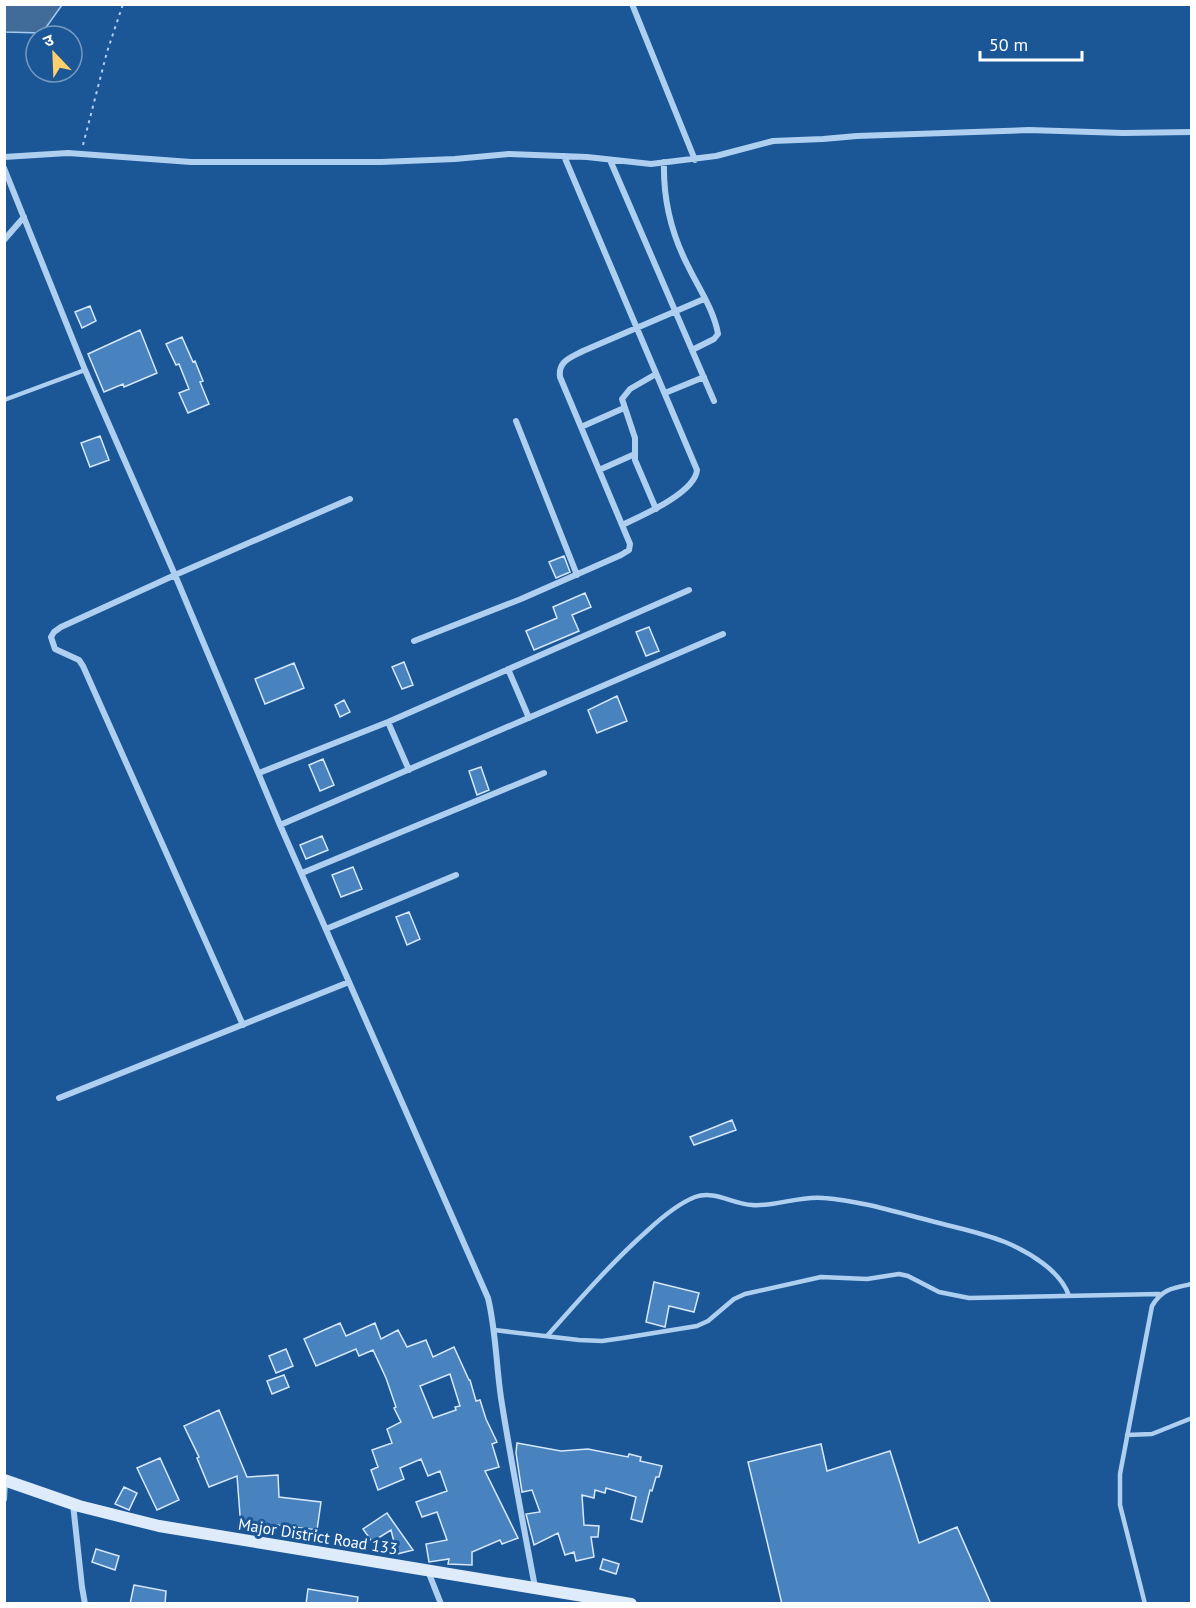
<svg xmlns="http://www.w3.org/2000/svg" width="1196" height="1608" font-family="'PT Sans','Noto Sans Devanagari',sans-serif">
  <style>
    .water { fill: #416c99; stroke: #a2cbf2; stroke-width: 1.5 }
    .building { fill: #4882bf; stroke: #d6e8fb; stroke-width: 1.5; fill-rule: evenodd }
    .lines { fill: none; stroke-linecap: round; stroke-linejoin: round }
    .path { stroke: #afcff0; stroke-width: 2; stroke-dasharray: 3 4.5; stroke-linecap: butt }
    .service { stroke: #afcff0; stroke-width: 4.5 }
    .minor { stroke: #afcff0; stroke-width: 6 }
    .secondary { stroke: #ddebfb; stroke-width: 12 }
    .labels { text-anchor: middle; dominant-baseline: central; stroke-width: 6; stroke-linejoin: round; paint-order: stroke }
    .street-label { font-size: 16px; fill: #fff; stroke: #1b5797 }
  </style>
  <rect width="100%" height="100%" fill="#1b5797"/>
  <path class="water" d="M5,4H62V5L42,33L5,32Z"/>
  <path class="building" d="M90,306L96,321L82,328L75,312Z
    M140,330L157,373L124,387L123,384L104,392L88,354Z
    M182,337L193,362L195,361L203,381L200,382L209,404L188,413L179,393L189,389L179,364L176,365L166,344Z
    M100,436L109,460L90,467L81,443Z
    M564,556L570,572L556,578L549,562Z
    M585,593L591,607L572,615L579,631L534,650L526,631L557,618L553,607Z
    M649,627L659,651L646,656L636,632Z
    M404,662L413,685L402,689L392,667Z
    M294,663L304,688L265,704L255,679Z
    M617,696L627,721L597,733L588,710Z
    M344,700L350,712L340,717L335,705Z
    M323,759L334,785L320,791L309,765Z
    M481,767L489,790L477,795L469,771Z
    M322,836L328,850L306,859L300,845Z
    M353,867L362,889L341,897L332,875Z
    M409,912L420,939L407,945L396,917Z
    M732,1120L736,1130L694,1145L690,1137Z
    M654,1282L699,1293L694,1312L669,1306L665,1327L646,1322Z
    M340,1323L346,1336L375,1323L381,1339L398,1330L407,1347L426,1340L433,1357L454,1347L469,1380H470L476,1401L480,1400L486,1419L497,1442L492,1444L499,1467L485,1471L518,1538L502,1544L500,1540L472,1552V1565L448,1564L449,1559L429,1562L426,1544L447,1540L437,1512L422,1517L416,1502L447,1491L440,1471L428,1476L421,1459L400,1468L404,1479L378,1490L371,1470L378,1467L372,1450L392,1443L387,1429L401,1422L394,1408L396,1407L386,1378L373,1350L359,1356L356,1349L316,1366L304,1339ZM450,1374L460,1406L455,1407L456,1410L433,1418L420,1386Z
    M286,1349L293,1366L276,1373L269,1356Z
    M284,1375L289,1387L272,1394L267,1381Z
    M219,1410L247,1477L278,1475L279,1497L321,1502L317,1530L277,1525L241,1528L237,1476L209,1487L197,1458L199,1457L184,1426Z
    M517,1443L561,1451L588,1449L628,1457L629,1454L641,1457L640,1461L662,1466L659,1477H656L652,1491L650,1490L642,1522L631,1519L636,1497L606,1488L605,1493L595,1490L594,1498L582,1495L584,1525L599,1526L598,1537H591L594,1557L576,1561L574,1552L565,1555L558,1533L534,1545L526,1514L540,1512L532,1490L522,1492L516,1453Z
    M821,1444L827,1471L890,1451L919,1543L957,1527L991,1604H782L748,1462Z
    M160,1458L179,1500L157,1510L137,1468Z
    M124,1487L137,1493L129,1510L115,1504Z
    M387,1513L389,1516L413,1550L397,1554L391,1530L372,1542L363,1529Z
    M96,1549L119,1556L115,1570L92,1562Z
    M603,1559L619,1564L616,1574L600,1569Z
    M134,1585L166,1591L165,1604H130Z
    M308,1589L358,1597L357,1604H306Z"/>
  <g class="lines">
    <path class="path" d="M83,145L107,52L123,4"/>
    <path class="service" d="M4,400L85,370
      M494,1330L579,1340L602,1341L623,1338L697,1326L708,1321L734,1299L745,1294L821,1277L867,1279L899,1274L908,1276L939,1292L969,1298L1159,1294
      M547,1336C579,1300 611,1263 647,1231C661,1218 677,1204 695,1197C714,1190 733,1204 752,1205C776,1207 800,1195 824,1198C862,1201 899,1213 935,1222C958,1228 983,1233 1005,1242C1029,1252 1061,1271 1069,1296
      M1127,1435L1152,1434L1192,1418
      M1145,1604L1120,1505V1474L1152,1306C1162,1289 1173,1288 1192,1284"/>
    <path class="minor" d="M632,4L695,160
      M564,156L697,470C695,493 641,516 622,525
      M4,157L68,153L191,162H381L455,159L509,154L587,157L651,164L716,156L773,141L823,139L857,136L1029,130L1123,133L1192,132
      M610,160L714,401
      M664,162C663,199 671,233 688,266C698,287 714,310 718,334L714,339L692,350
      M4,168L85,370L175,575L280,825L488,1298C496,1331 496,1364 501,1398C511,1461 523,1524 535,1587
      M4,240L24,217
      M665,393L704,377
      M516,421L577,575
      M581,427L624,408
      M599,470L635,454
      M656,509L635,460V438L622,399L630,389L656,374
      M414,641L521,599L621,555L629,550L630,544L560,377C558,361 570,358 583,351L704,299
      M508,669L529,718
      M388,722L409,770
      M259,773L388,722L689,590
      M280,825L723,634
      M302,873L544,773
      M326,929L456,875
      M243,1025L83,666L79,660L55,649L51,637L54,632L61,627L175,575L350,499
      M59,1098L349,982
      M4,1499L5,1481
      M73,1504L82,1587L85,1604
      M428,1571L441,1604"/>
    <path class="secondary" d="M4,1480L79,1506L159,1526L631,1604"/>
  </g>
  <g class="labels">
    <g class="street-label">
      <text transform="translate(318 1536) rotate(9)">Major District Road 133</text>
    </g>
  </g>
  <rect width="1196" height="1608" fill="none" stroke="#ffffff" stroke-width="12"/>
  <g transform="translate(54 54) rotate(337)"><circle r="28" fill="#1b5797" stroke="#769ac1" stroke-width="1.5"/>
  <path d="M0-4.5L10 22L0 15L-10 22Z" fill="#ffcf6e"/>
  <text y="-9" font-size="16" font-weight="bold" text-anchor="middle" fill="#ffffff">उ</text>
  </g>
  <path d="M980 51v9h102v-9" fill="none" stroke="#ffffff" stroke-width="3"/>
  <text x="989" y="51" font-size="18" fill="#ffffff" stroke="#1b5797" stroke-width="4.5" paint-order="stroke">50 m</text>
</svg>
